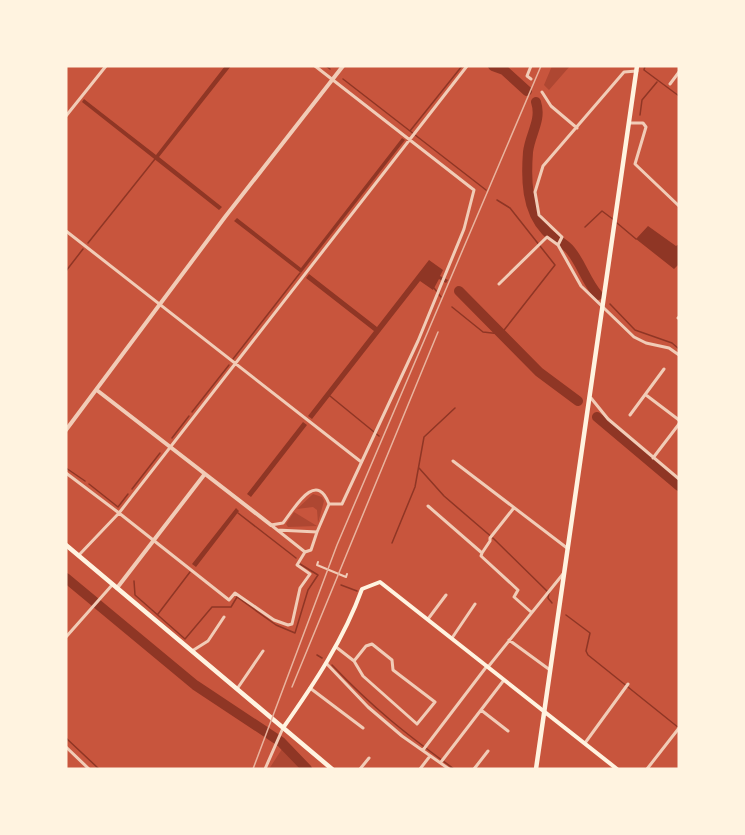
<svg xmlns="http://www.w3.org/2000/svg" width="745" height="835" font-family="'Varela Round',sans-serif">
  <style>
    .green { fill: #ae4732 }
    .water { fill: #8f3625 }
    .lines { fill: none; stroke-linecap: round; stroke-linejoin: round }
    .stream { stroke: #8f3625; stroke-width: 1.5 }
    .river { stroke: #8f3625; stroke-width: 10 }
    .pedestrian { stroke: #f1ccb7; stroke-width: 2 }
    .minor { stroke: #f1ccb7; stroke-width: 3 }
    .tertiary { stroke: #f1ccb7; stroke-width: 4 }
    .secondary { stroke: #fff3e0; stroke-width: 4 }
    .primary { stroke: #fff3e0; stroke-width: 4.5 }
    .trunk { stroke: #fff3e0; stroke-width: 4.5 }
    .rail { stroke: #e9b49f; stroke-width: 1.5 }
  </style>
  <rect width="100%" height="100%" fill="#c8553d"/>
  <path class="green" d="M552,66H570L549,90L544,85Z
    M313,494L322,497L324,501L318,523L317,510L313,507L297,509Z
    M294,512L317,526L288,527L286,524Z
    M282,749L302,769H269Z"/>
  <path class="water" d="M225,66H231L159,157L222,207L219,210L82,102L84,99L156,155Z
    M402,138L405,140L301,273L234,221L237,218L301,268Z
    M648,226L676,246L679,244V264L674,269L636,239Z
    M429,260L443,270L440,276L448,280L446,283L439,279L433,290L420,281L312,419L308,416L374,331L306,278L309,274L377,327Z
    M303,422L307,425L251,497L247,494Z
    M236,508L239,511L196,567L192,564Z"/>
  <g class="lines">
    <path class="stream" d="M326,66L330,69
      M645,66L644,70L679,96
      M343,79L486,190
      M640,115L642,100L657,82
      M410,131L462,66
      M617,223L636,239
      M585,227L602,211L614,220
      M88,243L155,159
      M66,271L83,249
      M434,288L441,297
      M610,304L635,330L672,343L679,349
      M452,307L483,332L501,334L555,265L510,208L497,200
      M233,359L300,273
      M330,396L379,436
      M192,412L229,365
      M172,438L189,416
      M66,468L85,481
      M419,468L444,496L494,539L549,593L548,598L552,603
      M89,484L118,507L128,494
      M132,489L160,453
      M238,513L296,558
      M392,543L415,487L424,437L455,408
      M134,581L135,595L185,639L212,607H231L237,597L276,625L295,633L308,590L318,575L300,564
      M341,585L357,591
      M158,614L190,572
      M566,615L590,633L586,651L588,655L679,728
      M317,655L322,658
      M332,665C373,708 406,734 454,769
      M66,738L99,769"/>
    <path class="river" d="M493,66L504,70L527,91
      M536,102C542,120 530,134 528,152C526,178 526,210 546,231C553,239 564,242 571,251C582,265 586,281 598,295
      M459,291L539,372L578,401
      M597,417L679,486
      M66,578L195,685L281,742L307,769"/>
    <path class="pedestrian" d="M318,562L317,565L346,577L347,574"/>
    <path class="minor" d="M315,66L474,190L464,229L418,341L342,504H329
      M531,66L527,76L531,79
      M670,84L679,72
      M542,92L551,106L577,128
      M66,116L106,66
      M630,123H643L646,127L635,164L679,206
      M66,231L360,461
      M558,245L562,237L539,215L535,192L543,166L624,72L637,71
      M499,284L547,237L558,245L581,286L634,337L646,343L669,348L679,355
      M678,318L679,317
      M646,395L679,420
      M591,398L608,419L679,479
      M630,415L664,369
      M653,458L679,424
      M453,461L567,548
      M66,473L119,513L79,555
      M428,506L482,553L490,541V538L513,509
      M271,525L283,523C294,509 316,469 329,504L317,532L277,530
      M271,525L305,552L311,550L317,532
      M305,552L297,565L310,574L300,588L292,624L288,625L274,620L235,593L229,600L119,513L467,66
      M482,553L481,556L518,590L514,597L531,612
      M428,619L446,595
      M66,637L113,584
      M452,638L475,604
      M509,640L550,670
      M336,647L354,661L366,646L372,644L392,660L393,670L435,702L417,724L363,676L354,661
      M192,651L208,641L224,617
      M326,663L368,707L402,736L449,769
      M488,667L563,574
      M310,688L363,728
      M237,689L263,651
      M481,710L508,731
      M585,743L628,684
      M66,747L89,769
      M423,750L487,666
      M441,762L504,680
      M265,769L283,728
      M360,769L369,758
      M420,769L430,756
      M474,769L488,751
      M647,769L679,728"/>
    <path class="tertiary" d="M98,391L271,525
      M66,430L225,217L343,66
      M117,588L204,475"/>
    <path class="secondary" d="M283,728C314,684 344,639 362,589L380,582L617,769"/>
    <path class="primary" d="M66,545L332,769"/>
    <path class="trunk" d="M536,769L637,66"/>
    <path class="rail" d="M292,687L438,332
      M253,769L337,545L541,66"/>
  </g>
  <rect width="745" height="835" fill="none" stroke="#fff3e0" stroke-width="135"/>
</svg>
